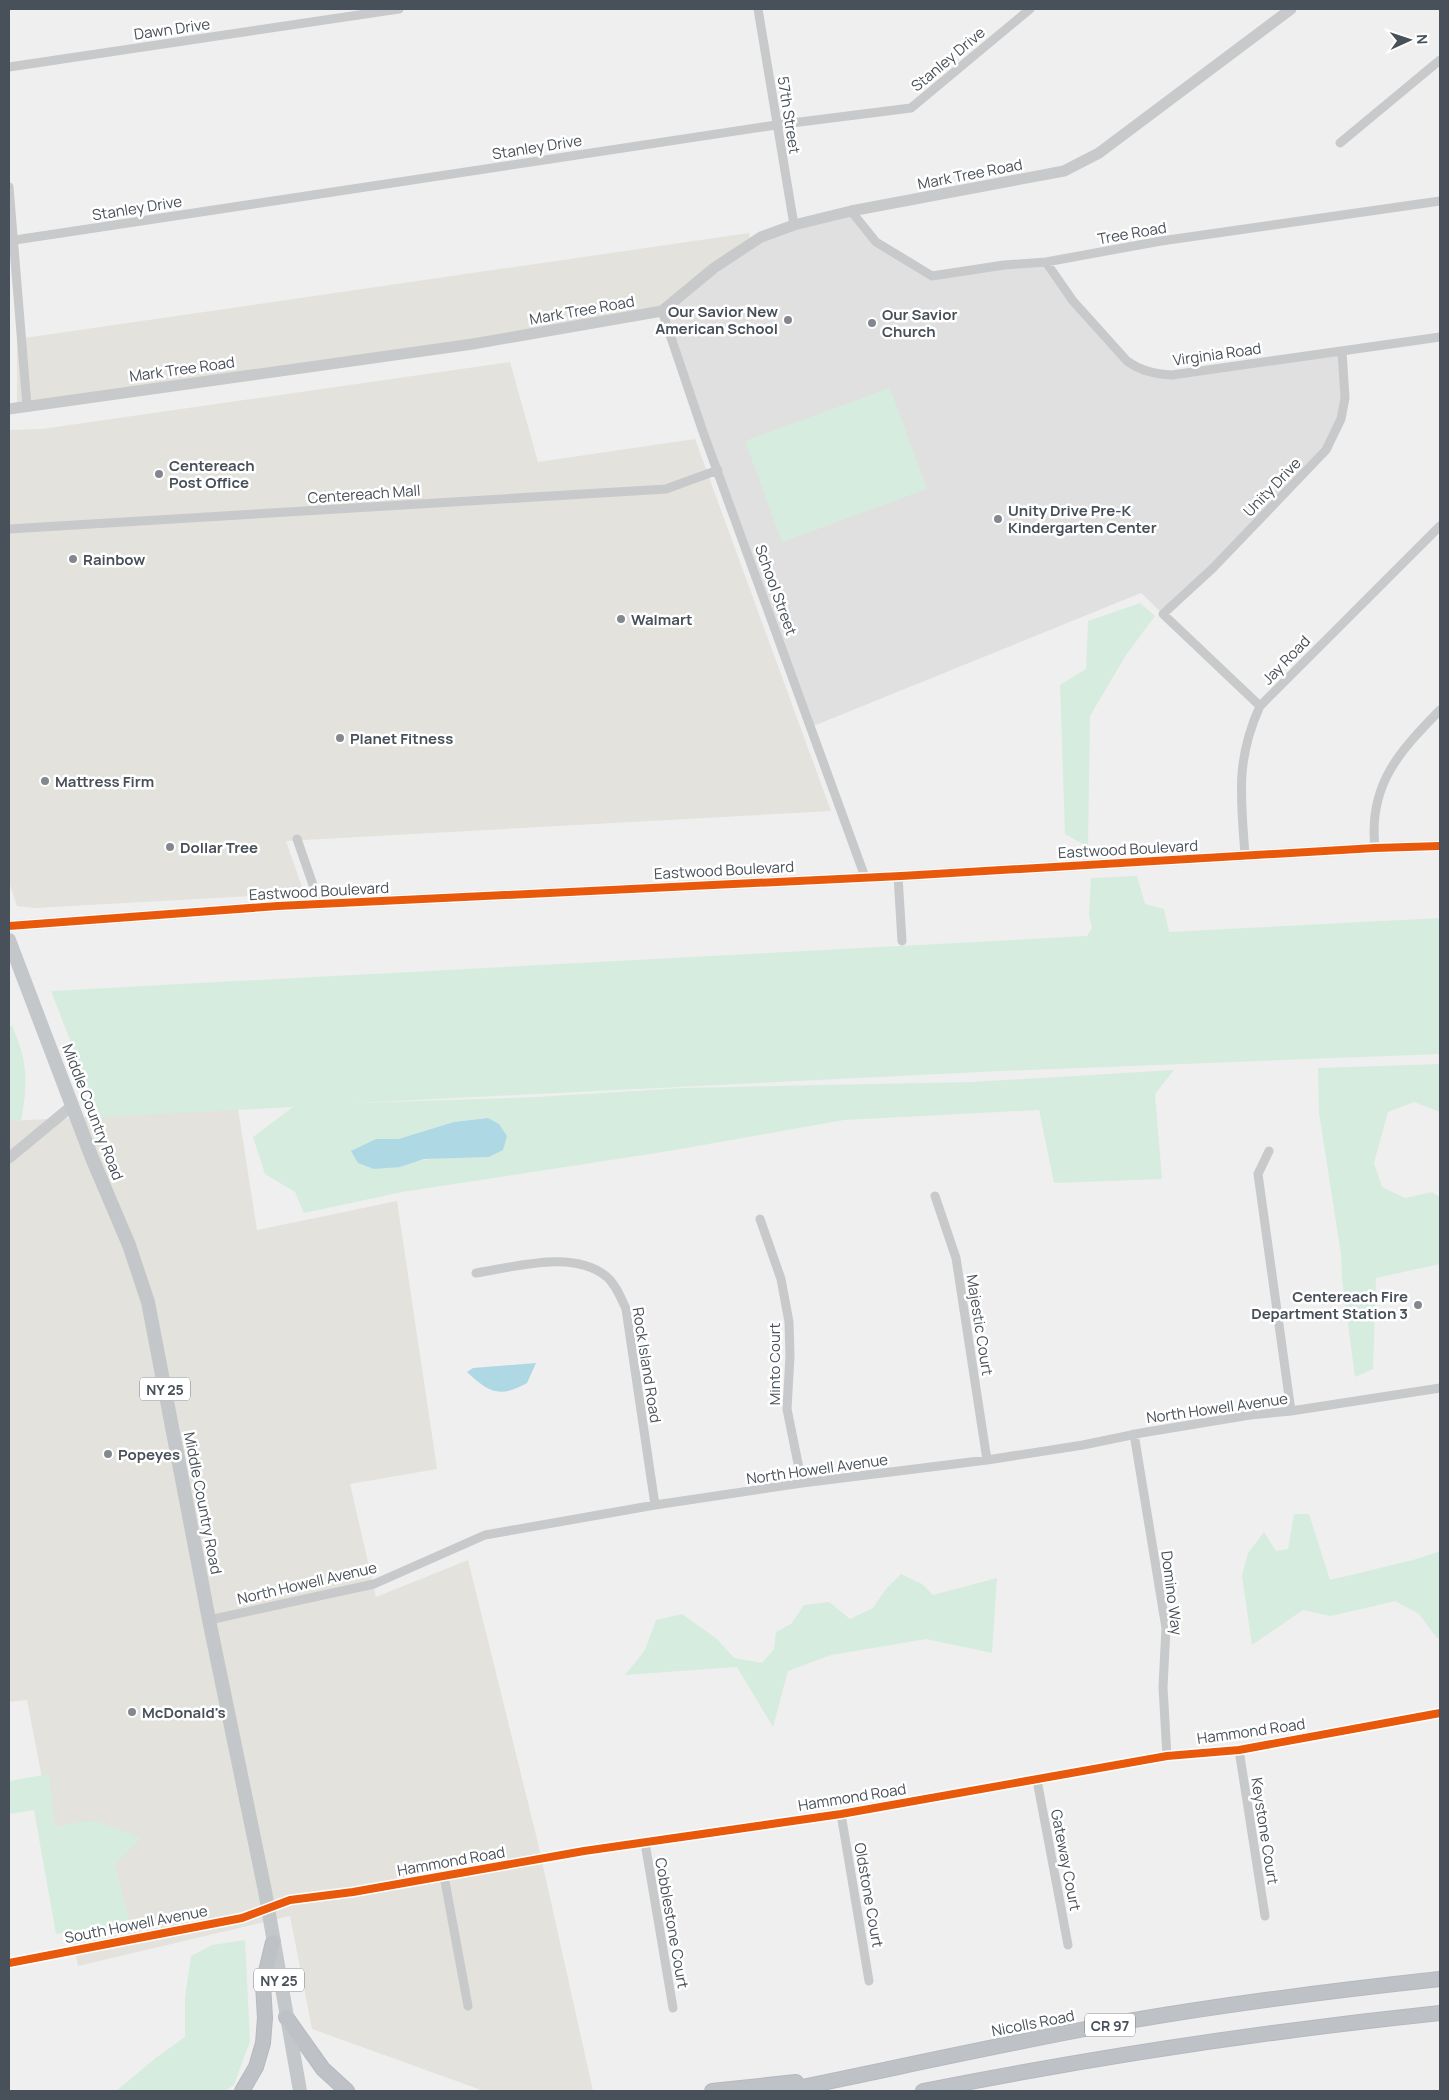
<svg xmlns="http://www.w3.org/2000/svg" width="1449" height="2100" font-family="Manrope,sans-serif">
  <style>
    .commercial { fill: #e3e2dd }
    .education { fill: #e1e0e0 }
    .green { fill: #d6ecdf; fill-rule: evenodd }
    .water { fill: #afd8e5 }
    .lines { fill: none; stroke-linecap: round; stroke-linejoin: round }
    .trunk-casing { stroke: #b5b9be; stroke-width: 16 }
    .minor { stroke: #c7c9ca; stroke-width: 9 }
    .tertiary { stroke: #c7c9ca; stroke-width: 11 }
    .primary { stroke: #c4c7ca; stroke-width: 14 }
    .trunk { stroke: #bec2c6; stroke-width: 14 }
    .cycleway-casing { stroke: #fff; stroke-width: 11 }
    .cycleway { stroke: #e8590c; stroke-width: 8 }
    .poi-dot { fill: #82888e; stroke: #fff; stroke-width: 2 }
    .labels { text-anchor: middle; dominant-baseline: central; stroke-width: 5; stroke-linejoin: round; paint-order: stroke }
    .shield { fill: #fff; stroke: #7f848b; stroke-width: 1 }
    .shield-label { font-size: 14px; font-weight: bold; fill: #485059 }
    .street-label { font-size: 15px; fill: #485059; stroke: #fff }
    .poi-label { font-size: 15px; font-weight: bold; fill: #485059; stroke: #fff; text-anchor: start }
  </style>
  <rect width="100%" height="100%" fill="#efefef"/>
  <path class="commercial" d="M749,233L751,243L662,311L17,408V339Z
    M510,362L538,462L695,439L831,811L286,841L304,893L35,908L17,906L9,882V430L42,429Z
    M238,1109L257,1230L397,1201L437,1469L350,1484L376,1597L468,1560L537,1839L593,2091H484L312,2029L290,1916L78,1966L27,1700L9,1702V1121Z"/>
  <path class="education" d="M851,211L877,242L932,276L1046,262L1127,361L1158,374L1342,351L1345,398L1326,450L1163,614L1141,593L811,727L662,311L761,237Z"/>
  <path class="green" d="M890,388L927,489L782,542L745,441Z
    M1140,603L1155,616L1126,655L1090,716L1088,847L1065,834L1060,685L1086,669L1088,621Z
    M1137,876L1145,904L1164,909L1169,932L1440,918V1054L1000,1071L355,1103L537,1097L683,1088L973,1082L1174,1070L1155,1094L1162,1179L1054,1183L1039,1110L844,1120L663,1152L402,1192L304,1213L295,1192L265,1174L253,1137L293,1107L100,1117L51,991L1087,936L1092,928L1089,914L1091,878ZM487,1118L499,1124L489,1157L440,1158L413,1161L376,1139H398L454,1122Z
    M9,1026H12C28,1061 28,1083 21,1121H9Z
    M1440,1064V1112L1414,1102L1388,1112L1374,1163L1382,1187L1405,1198L1432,1192L1440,1197V1264L1376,1278L1373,1369L1355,1377L1342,1279L1341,1254L1319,1113L1318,1068Z
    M1294,1514H1309L1330,1580L1413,1560L1440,1551V1638H1437L1419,1614L1395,1601L1331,1616L1303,1610L1252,1645L1242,1575L1248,1553L1264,1532L1276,1551L1288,1549Z
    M901,1574L922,1584L933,1595L997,1578L992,1653L926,1639L831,1655L788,1671L773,1727L737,1667L625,1675L645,1650L656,1620L682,1614L717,1639L734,1658L762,1663L774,1649L776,1632L791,1624L804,1605L829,1602L850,1619L873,1608L885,1590Z
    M49,1774L55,1827L80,1822L95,1821L141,1838L115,1865L130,1924L56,1934L34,1810L9,1814V1781Z
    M245,1940L250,2041L234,2085L225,2091H116L157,2057L185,2037V1997L191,1956L212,1945Z"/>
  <path class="water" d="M488,1118L499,1124L507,1136L503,1150L489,1157L424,1159L400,1167L374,1169L358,1163L351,1151L376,1139H398L454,1122Z
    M536,1363L527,1383C500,1398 489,1393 467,1372L473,1368Z"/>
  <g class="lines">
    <defs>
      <path id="trunk" d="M286,2017L323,2069L347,2091
        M242,2091L256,2067L263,2043L265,2018L263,1984L273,1942
        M712,2091L796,2082
        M783,2091C891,2069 998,2045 1106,2025C1217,2005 1328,1991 1440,1979
        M923,2091C1095,2057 1267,2031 1440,2013"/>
    </defs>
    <use href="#trunk" class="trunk-casing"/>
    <path class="minor" d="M758,9L794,225
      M9,67L399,9
      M1340,143L1440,60
      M9,187L27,406
      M851,211L876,242L932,276L1004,265L1046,262L1161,241L1440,201
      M15,240L776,125L911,108L1030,9
      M1046,262L1073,301L1127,361C1141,371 1155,374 1172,375L1440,337
      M662,311L703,432L865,877
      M9,529L666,489L718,470
      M1260,706L1163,614L1213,568L1326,450L1341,419L1345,398L1342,351
      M297,839L320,905
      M1375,848C1368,785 1399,752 1440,710
      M1245,855C1241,798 1235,761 1260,706L1440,526
      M898,876L902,941
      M1269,1151L1258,1174L1291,1411
      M935,1196L956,1258L987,1460
      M760,1219L781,1279L789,1322L790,1356L787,1409L802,1483
      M476,1273C515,1267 574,1249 607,1277C616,1285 621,1298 626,1309L655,1505
      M1134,1434L1166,1628L1163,1687L1167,1756
      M209,1620L374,1584L485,1535L655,1505L802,1483L987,1460L1083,1445L1141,1433L1250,1415L1291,1411L1440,1388
      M1239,1750L1265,1916
      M1037,1780L1068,1945
      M841,1814L869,1981
      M645,1843L673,2008
      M444,1876L468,2006
      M9,1963L242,1918L290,1900L353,1892L584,1851L841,1814L1167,1756L1239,1750L1440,1713"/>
    <path class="tertiary" d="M9,409L473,344L662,311L714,268L761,237L794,225L851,211L1064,171L1099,153L1291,9
      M9,926L278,906L901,876L1375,848L1440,846
      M9,1158L73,1105"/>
    <path class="primary" d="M9,940L92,1158L129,1245L148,1302L209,1620L265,1891L300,2091"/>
    <use href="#trunk" class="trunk"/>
    <defs>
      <path id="cycleway" d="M9,926L278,906L901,876L1375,848L1440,846
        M9,1963L242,1918L290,1900L353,1892L584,1851L841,1814L1167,1756L1239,1750L1440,1713"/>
    </defs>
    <use href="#cycleway" class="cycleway-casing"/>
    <use href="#cycleway" class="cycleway"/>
  </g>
  <g class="poi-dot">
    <circle cx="788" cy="320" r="5"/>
    <circle cx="872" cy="323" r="5"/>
    <circle cx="159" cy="474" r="5"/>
    <circle cx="998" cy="519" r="5"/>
    <circle cx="73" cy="559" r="5"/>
    <circle cx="621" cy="619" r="5"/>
    <circle cx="340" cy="738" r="5"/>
    <circle cx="45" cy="781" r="5"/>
    <circle cx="170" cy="847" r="5"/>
    <circle cx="1418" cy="1305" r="5"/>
    <circle cx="108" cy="1454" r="5"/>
    <circle cx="132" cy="1712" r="5"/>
  </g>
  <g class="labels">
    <g class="shield">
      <rect x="140" y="1377.5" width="50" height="23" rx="4"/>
      <rect x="254" y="1968.5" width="50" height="23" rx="4"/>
      <rect x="1085" y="2013.5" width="50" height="23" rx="4"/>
    </g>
    <g class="shield-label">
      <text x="165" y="1389">NY 25</text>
      <text x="279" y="1980">NY 25</text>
      <text x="1110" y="2025">CR 97</text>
    </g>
    <g class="street-label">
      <text transform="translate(172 29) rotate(-8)">Dawn Drive</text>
      <text transform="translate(948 59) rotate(-40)">Stanley Drive</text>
      <text transform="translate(789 115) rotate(81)">57th Street</text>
      <text transform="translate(537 147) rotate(-9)">Stanley Drive</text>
      <text transform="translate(970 174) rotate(-11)">Mark Tree Road</text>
      <text transform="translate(137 208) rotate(-9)">Stanley Drive</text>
      <text transform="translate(1132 233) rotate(-10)">Tree Road</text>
      <text transform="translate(582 310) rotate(-10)">Mark Tree Road</text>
      <text transform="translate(1217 354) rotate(-8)">Virginia Road</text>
      <text transform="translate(182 369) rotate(-8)">Mark Tree Road</text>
      <text transform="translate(1272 487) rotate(-46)">Unity Drive</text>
      <text transform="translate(364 494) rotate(-4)">Centereach Mall</text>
      <text transform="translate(776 590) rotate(70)">School Street</text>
      <text transform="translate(1286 660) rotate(-46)">Jay Road</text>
      <text transform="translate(1128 849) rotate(-3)">Eastwood Boulevard</text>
      <text transform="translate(724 870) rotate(-3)">Eastwood Boulevard</text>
      <text transform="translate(319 891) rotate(-3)">Eastwood Boulevard</text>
      <text transform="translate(93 1112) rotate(69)">Middle Country Road</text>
      <text transform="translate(980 1325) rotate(81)">Majestic Court</text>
      <text transform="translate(774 1364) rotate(-90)">Minto Court</text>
      <text transform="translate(647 1365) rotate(81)">Rock Island Road</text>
      <text transform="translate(1217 1408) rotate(-8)">North Howell Avenue</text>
      <text transform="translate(817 1469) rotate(-8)">North Howell Avenue</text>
      <text transform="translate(203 1503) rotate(79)">Middle Country Road</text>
      <text transform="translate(307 1583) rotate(-13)">North Howell Avenue</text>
      <text transform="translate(1172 1593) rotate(83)">Domino Way</text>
      <text transform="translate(1251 1731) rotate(-8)">Hammond Road</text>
      <text transform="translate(852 1797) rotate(-9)">Hammond Road</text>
      <text transform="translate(1265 1831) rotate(81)">Keystone Court</text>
      <text transform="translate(1066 1860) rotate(79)">Gateway Court</text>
      <text transform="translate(451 1861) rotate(-10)">Hammond Road</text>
      <text transform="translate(869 1895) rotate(80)">Oldstone Court</text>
      <text transform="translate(672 1923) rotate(80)">Cobblestone Court</text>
      <text transform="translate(136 1924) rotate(-11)">South Howell Avenue</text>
      <text transform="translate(1033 2023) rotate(-11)">Nicolls Road</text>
    </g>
    <g class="poi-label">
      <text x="778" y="311" text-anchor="end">Our Savior New<tspan x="778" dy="17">American School</tspan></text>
      <text x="882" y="314">Our Savior<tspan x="882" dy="17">Church</tspan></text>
      <text x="169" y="465">Centereach<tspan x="169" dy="17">Post Office</tspan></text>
      <text x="1008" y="510">Unity Drive Pre-K<tspan x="1008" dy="17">Kindergarten Center</tspan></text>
      <text x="83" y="559">Rainbow</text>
      <text x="631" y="619">Walmart</text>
      <text x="350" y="738">Planet Fitness</text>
      <text x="55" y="781">Mattress Firm</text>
      <text x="180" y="847">Dollar Tree</text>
      <text x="1408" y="1296" text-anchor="end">Centereach Fire<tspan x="1408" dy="17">Department Station 3</tspan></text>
      <text x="118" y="1454">Popeyes</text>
      <text x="142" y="1712">McDonald's</text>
    </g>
  </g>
  <rect width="1449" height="2100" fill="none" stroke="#485059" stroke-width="20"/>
  <g transform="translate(1409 40) rotate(87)" stroke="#ffffff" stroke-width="4" paint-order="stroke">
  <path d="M0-4L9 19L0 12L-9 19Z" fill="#485059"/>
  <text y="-8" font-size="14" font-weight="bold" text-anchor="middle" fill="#485059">N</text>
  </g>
</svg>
